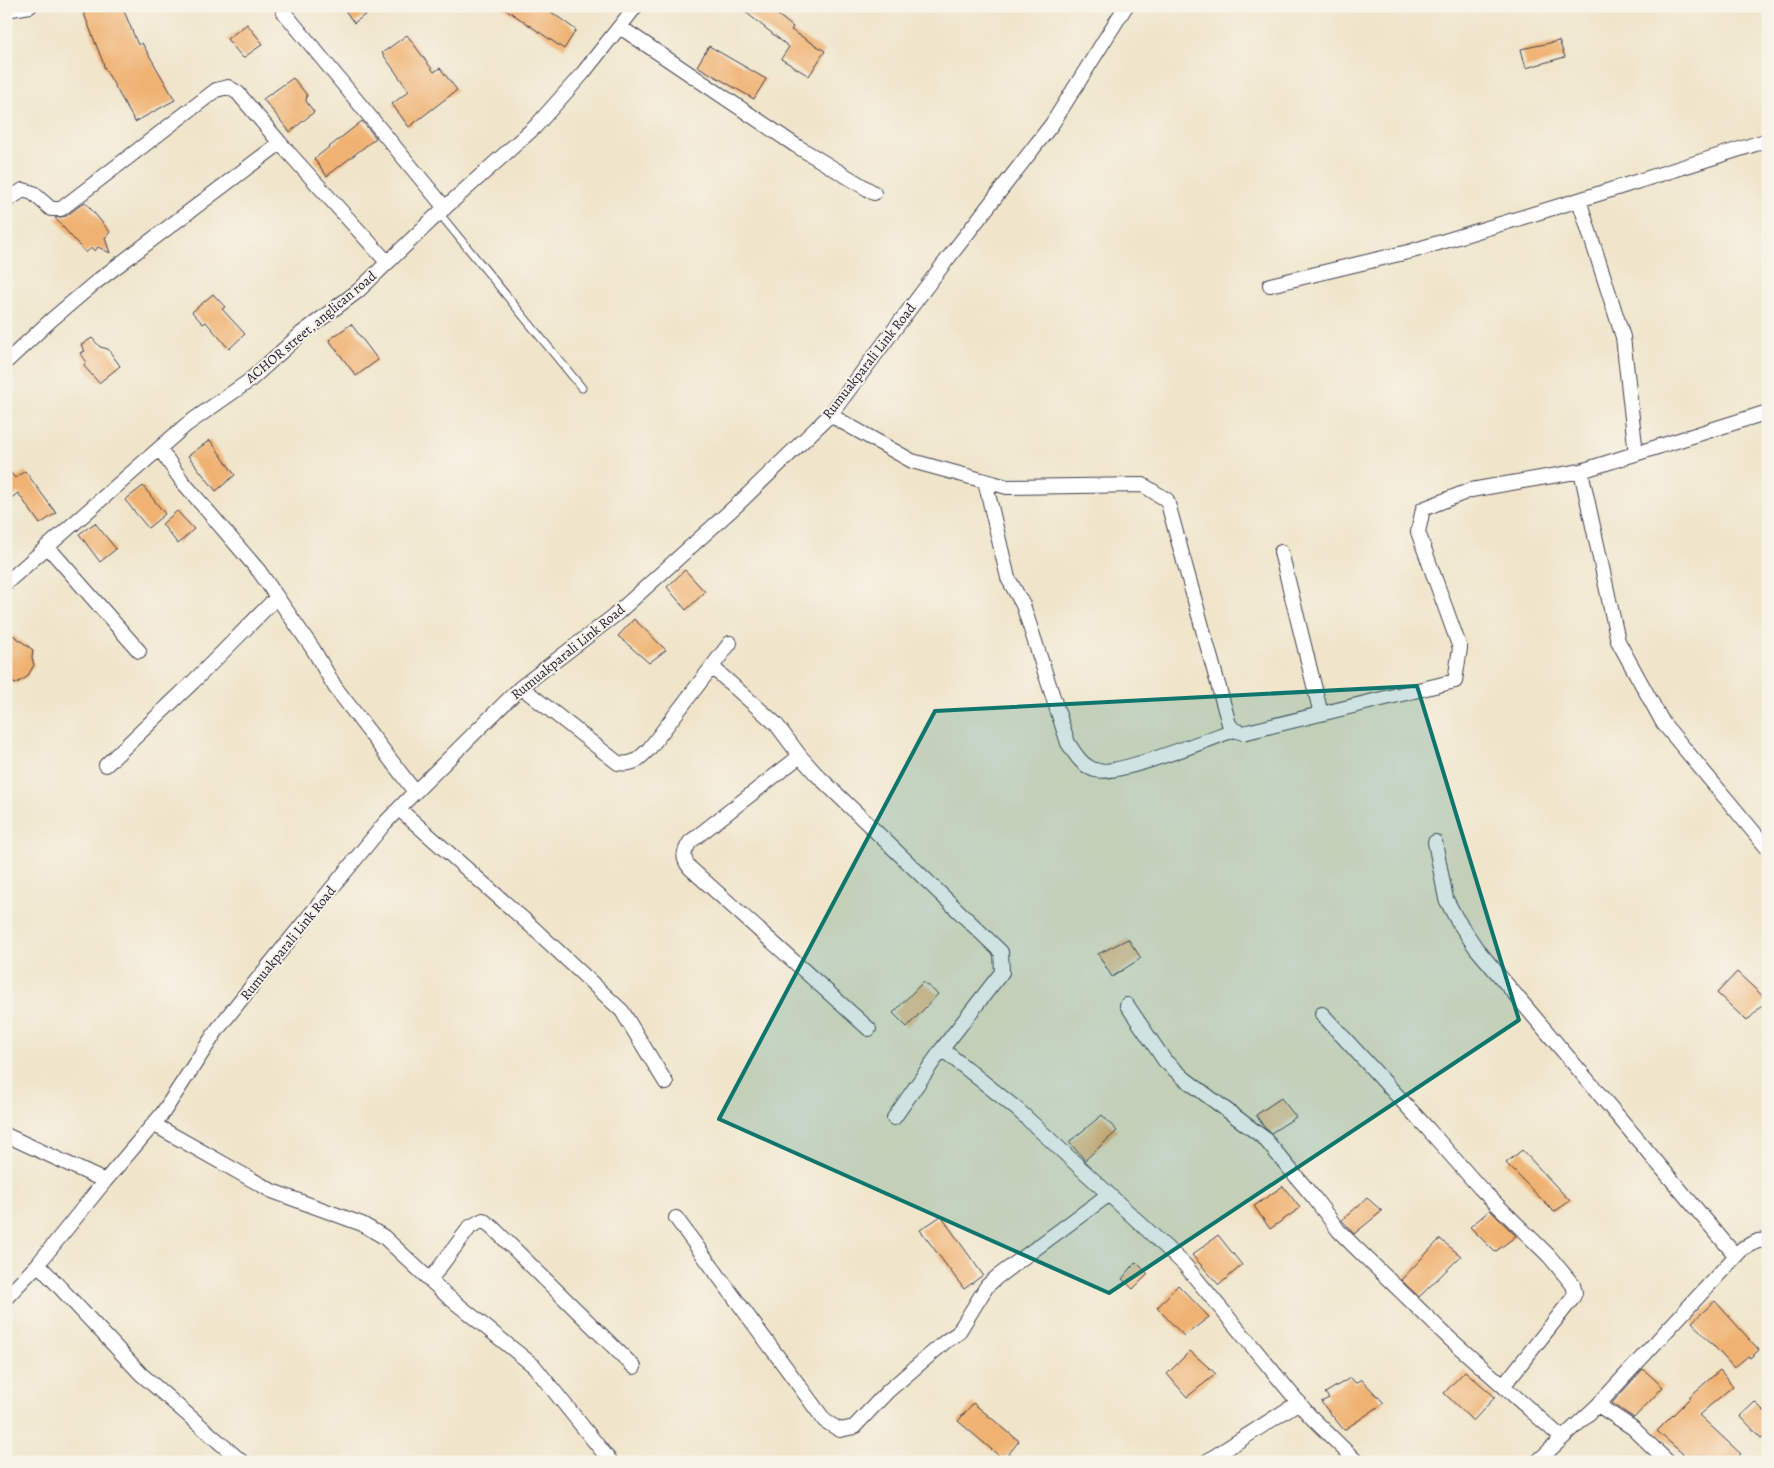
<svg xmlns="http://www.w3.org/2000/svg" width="1774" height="1468" font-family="Alegreya,serif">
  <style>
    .building { fill: #f0b272 }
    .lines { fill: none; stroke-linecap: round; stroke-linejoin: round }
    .lane-casing { stroke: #413f50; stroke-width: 9 }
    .street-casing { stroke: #413f50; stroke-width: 16 }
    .lane { stroke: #fff; stroke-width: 7 }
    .street { stroke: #fff; stroke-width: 14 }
    .marked { fill: #0f766e; fill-opacity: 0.2; stroke: #0f766e; stroke-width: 4; stroke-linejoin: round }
    .labels { text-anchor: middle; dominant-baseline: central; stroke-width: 4; stroke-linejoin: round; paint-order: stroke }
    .street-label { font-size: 14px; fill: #22223b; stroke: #f7f3e8 }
  </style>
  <rect width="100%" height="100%" fill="#f7f3e8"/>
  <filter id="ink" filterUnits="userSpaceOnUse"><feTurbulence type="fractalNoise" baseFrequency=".02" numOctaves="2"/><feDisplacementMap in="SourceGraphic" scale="10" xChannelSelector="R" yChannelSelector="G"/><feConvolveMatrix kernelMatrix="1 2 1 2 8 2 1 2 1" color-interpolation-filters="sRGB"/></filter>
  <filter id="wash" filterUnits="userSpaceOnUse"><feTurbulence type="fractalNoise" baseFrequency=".0096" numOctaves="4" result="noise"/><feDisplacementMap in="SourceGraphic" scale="20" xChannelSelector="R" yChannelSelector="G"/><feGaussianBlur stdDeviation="1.12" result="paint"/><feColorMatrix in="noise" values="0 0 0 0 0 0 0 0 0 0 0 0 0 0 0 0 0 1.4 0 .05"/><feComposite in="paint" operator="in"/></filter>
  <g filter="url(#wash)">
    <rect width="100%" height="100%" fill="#f0e5ca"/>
    <g id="blocks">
      <path class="building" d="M81,6H122L138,45L142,43L175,100L135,122L103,65H104Z
        M342,6H377L354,23Z
        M501,6H543L576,30L564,49Z
        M738,6H767L793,27L791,30L825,51L809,76L781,59L789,47Z
        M247,24L263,44L243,58L227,39Z
        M407,35L434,72L440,68L457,90L409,127L392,104L409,91L382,53Z
        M1559,41L1565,57L1526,68L1521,49Z
        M709,46L766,79L754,99L697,66Z
        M293,78L307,95L306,101L314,112L290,132L263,99Z
        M362,121L376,138L327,176L314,159Z
        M85,202L110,232L105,238L110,253L98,247L95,251L91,248L86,253L55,218L66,216Z
        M213,294L225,307L222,309L245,334L229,349L206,322L203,324L192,312Z
        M351,324L378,360L356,376L329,340Z
        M92,338L100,347L108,349L120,366L99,383L84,366L86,361L80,353L85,351L81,345Z
        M210,440L235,475L216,491L188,456Z
        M6,467L15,478L25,471L56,513L40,524L18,493L6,502Z
        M143,486L165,514L148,528L125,500Z
        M177,511L194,529L178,544L162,524Z
        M95,523L116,549L100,562L79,534Z
        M685,570L705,592L686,610L667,587Z
        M634,619L666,650L649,663L618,636Z
        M13,635L33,650L32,658L34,665L27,677L15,684L6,677V647Z
        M1128,939L1141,958L1112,977L1098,954Z
        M1737,972L1767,1000L1747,1021L1717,993Z
        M923,982L938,994L907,1027L893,1013Z
        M1281,1098L1296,1117L1271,1133L1265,1128L1256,1115Z
        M1102,1115L1117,1131L1085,1160L1069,1142Z
        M1522,1150L1570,1201L1554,1212L1506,1163Z
        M1283,1186L1300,1208L1270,1229L1254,1206Z
        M1367,1198L1382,1211L1354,1234L1342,1220Z
        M1490,1210L1516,1236L1495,1252L1470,1227Z
        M941,1216L983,1275L964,1289L920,1230Z
        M1218,1235L1242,1265L1219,1285L1192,1255Z
        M1440,1239L1461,1256L1419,1297L1401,1280Z
        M1136,1262L1148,1274L1133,1289L1122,1279Z
        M1178,1285L1209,1317L1184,1336L1157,1308Z
        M1715,1301L1759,1350L1750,1358L1748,1356L1734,1368L1692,1322Z
        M1190,1351L1216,1374L1187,1397L1167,1374Z
        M1643,1369L1663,1387L1634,1418L1612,1403Z
        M1720,1370L1733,1386L1699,1415L1741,1454L1732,1462H1692L1657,1431L1690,1398L1689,1397Z
        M1465,1371L1495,1397L1473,1421L1444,1393Z
        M1350,1378L1356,1383L1361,1379L1384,1403L1344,1430L1321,1402L1329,1398L1325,1393Z
        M1755,1402L1768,1415V1432L1761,1438L1740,1416Z
        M973,1403L1019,1441L1004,1460L958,1421Z"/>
    </g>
  </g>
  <g filter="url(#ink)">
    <use href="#blocks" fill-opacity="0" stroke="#413f50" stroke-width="1"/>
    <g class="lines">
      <defs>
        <path id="lane" d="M439,213L582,388"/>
        <path id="street" d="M6,10L30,6
          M283,11L445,208
          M620,27L795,145L874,193
          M1579,200L1623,337L1636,454
          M6,201L23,190L33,193L51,209H61L216,90L228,87L238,93L280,143L387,262
          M1270,285L1412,251L1579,200L1768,140
          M6,362L50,321L96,282L280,143
          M830,415L912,461L1007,487L1143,485L1167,500L1229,724L1234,730L1243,733L1455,681L1460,648L1418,532L1423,509L1471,490L1581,471L1768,412
          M160,449L182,481L259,571L313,649L335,687L415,792
          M1581,471L1618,641L1663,723L1768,849
          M985,481L1008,578L1023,605L1068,743C1075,754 1082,766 1095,770C1116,777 1209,739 1234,730
          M47,546L139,651
          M1281,552L1321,714
          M6,583L186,425L249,381L302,333L358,291L439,213L535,127L583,73L636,6
          M712,667L776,724L800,756L816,774L1001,952L1002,972L942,1049L894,1118
          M521,687L618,763C634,765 638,760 649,749L730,643
          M800,756L690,842C683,853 682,858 690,868L869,1029
          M106,765L193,682L277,597
          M399,809L529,924L622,1011L666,1083
          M1435,842L1446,899L1456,918L1476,948L1736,1256
          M1127,1005L1165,1061L1185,1079L1264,1138L1315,1199L1339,1231L1354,1246L1449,1338L1562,1438
          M1322,1014L1428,1129L1480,1188L1549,1256L1573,1285L1575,1293L1572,1299L1504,1385
          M942,1049L1018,1110L1184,1264L1309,1415L1357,1462
          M153,1124L272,1191L362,1224L384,1237L446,1295L534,1366L611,1462
          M6,1135L105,1181
          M676,1218L825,1421L840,1430L854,1427L888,1391L946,1341L958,1333L987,1286L997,1277L1108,1195
          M38,1264L141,1374L242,1462
          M430,1280L470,1227L483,1220L492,1227L634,1367
          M6,1298L38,1264L105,1181L162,1114L217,1030L239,1002L385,823L407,800L521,687L614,616L739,503L830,415L939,270L1052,124L1126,6
          M1598,1405L1633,1428L1668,1462
          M1206,1462L1299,1402
          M1537,1462L1598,1405L1743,1248L1758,1241L1768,1240"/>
      </defs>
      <use href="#lane" class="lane-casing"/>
      <use href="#street" class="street-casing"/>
      <use href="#lane" class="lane"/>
      <use href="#street" class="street"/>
    </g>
  </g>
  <path class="marked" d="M1417,686L1519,1020L1109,1293L719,1119L935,711Z"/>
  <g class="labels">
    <g class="street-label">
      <text transform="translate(311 327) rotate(-40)">ACHOR street, anglican road</text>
      <text transform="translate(869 361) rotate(-52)">Rumuakparali Link Road</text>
      <text transform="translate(568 652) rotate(-39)">Rumuakparali Link Road</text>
      <text transform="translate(288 943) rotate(-51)">Rumuakparali Link Road</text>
    </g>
  </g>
  <rect width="1774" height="1468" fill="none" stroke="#f7f3e8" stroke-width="25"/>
</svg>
